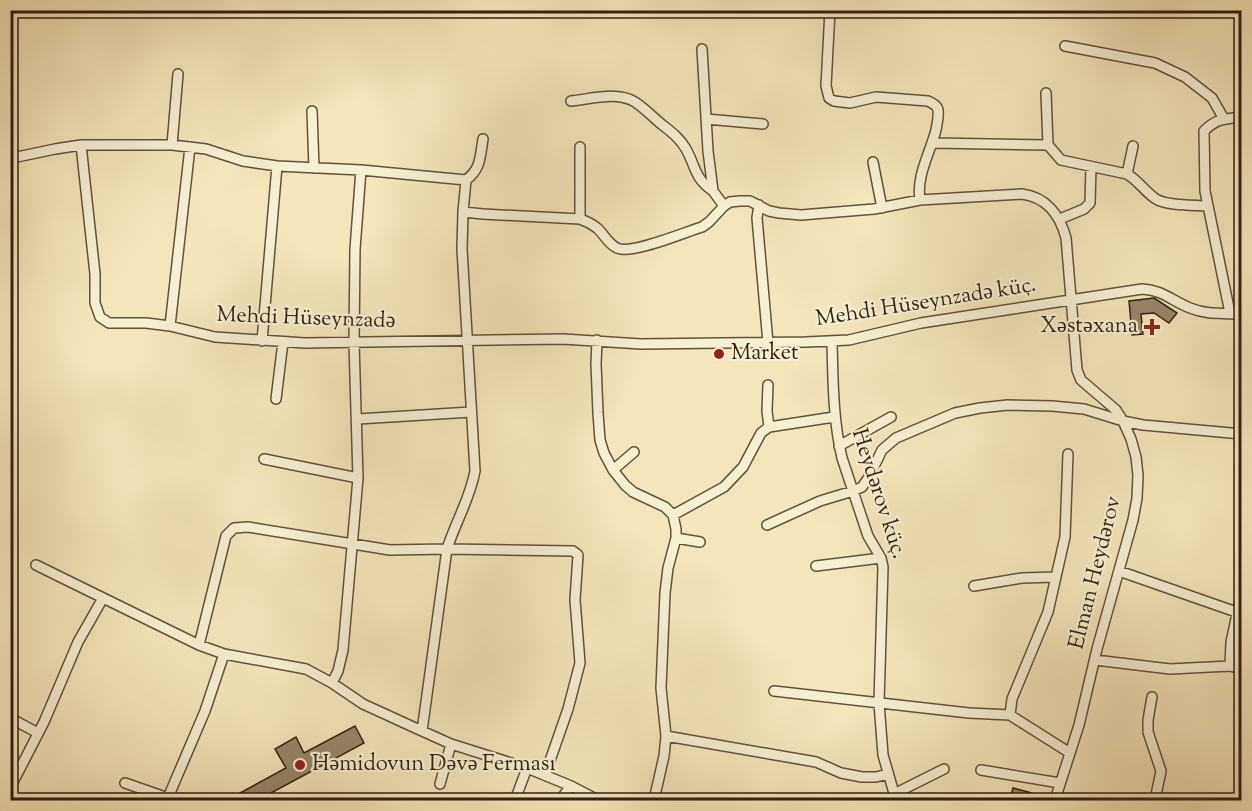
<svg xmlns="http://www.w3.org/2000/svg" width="1252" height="811" font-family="'Sorts Mill Goudy',serif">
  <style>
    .building { fill: #968669; stroke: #311f12; stroke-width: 1.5 }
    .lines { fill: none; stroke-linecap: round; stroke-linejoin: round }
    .street-casing { stroke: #62513c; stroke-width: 12 }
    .street { stroke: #f7efd2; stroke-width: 9 }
    .poi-dot { fill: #8f2418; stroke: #f7efd2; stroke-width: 2 }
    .labels { text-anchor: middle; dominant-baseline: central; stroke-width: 4.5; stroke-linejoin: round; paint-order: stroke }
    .street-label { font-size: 22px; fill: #311f12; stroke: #f7efd2 }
    .poi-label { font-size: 22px; fill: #311f12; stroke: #f7efd2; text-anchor: start }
  </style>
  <rect width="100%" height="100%" fill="#f3e6ba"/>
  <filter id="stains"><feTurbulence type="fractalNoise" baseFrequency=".00333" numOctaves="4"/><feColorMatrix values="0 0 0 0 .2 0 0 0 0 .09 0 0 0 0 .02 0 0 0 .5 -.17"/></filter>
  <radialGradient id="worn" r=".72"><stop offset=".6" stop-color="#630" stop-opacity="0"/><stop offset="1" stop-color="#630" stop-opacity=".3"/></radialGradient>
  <path class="building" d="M1154,298L1177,313L1169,323L1154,313L1141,314L1143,334L1132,335L1129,301Z
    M355,726L364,743L258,800H230L229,799L286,768L275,749L296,737L304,753Z
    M1013,788L1032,793L1030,800H1010Z"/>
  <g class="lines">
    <defs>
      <path id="street" d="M830,10L826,86L829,98L834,101L850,103L876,97L928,101C932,103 937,105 938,110C939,116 937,124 936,130C930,153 916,176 920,200
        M1065,46L1155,63L1185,77L1212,98L1224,119
        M702,49L708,151L713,191L724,206
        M1046,93L1048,145L1061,160L1127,174C1139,181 1145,192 1156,199C1167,206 1193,205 1207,206
        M571,101C591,99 617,91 635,102C644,108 652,116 660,123C670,131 680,138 686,149C696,167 694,178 713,191
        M312,111L314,168
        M706,119L763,124
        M483,139C480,157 481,169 466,180L463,212L462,249L475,471C470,499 455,523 447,549L422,731L451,744L527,768L571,786L598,800
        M933,143L1048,145
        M81,145L95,274V303L100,317L109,323H146L170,326L215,337L305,343L563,339L641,344L806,342L849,340L921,323L1142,289C1163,290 1172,301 1190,308C1207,315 1224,313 1242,314
        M172,145L178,74
        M10,162L17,157L55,149L81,145H172L206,149L243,161L277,166L361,170L466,180
        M873,162L882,208
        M1127,174L1133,146
        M759,205L757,218L768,343
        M463,212L483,214L580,219C586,221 592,224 597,228C604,234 608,244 617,248C631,255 685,232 702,227L709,222L724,206L730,202L740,201H750L769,211L779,213L801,215L874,209L920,200L1022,194C1046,197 1060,215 1066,238L1077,370L1081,380L1116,410L1123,421L1131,439L1136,457L1138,475L1137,498L1133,520L1097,649L1079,725L1055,800
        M580,219V147
        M1060,219L1084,209L1090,203L1091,167
        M1230,313L1205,191L1204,131C1217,118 1225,119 1242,117
        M170,326L190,147
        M597,340L596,364L598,413L600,440L604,453L613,470L625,485L633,492L665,507L673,515L676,529V538L668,568L665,593L661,688L666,736L664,756L654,800
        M262,341L277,166
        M832,342C833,381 833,420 842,458L868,536L881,558L883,567L879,703L883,755L896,800
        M768,385L767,411L769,427
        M276,399L283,342
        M358,419L471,412
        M839,446L891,417
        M1068,454L1065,537L1048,612L1012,699L1010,715L1070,753
        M264,459L358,478
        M613,470L634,452
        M673,515L724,487L743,467L761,433L769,427L834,417
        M767,525L820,501L853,491L862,487L869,477L882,450L896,438L955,413L980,408L1008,405L1052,406L1084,409L1123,421L1143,425L1242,434
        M676,538L700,542
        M36,565L199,645L224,654L306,669L332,683L363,704L422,731
        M816,566L881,558
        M1119,571L1242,614
        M974,586L1022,578L1056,577
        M199,645L226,536L234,528L248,527L390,550L447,549L573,551L578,555L575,600L580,663L568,709L545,775
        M1095,660L1170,669L1230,666L1242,669
        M1230,666L1231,642L1240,600L1242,543
        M332,683L338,671L343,650L358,478L354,343L355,249L361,170
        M774,691L969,713L1010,715
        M1152,697L1148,720V732L1161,771L1155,800
        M10,718L38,733
        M666,736L816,762L841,773L862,777H876L888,774
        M981,770L1060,783
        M125,783L168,798
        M440,784L451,744
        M10,788L44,722L78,642L103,598
        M894,794L944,769
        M167,800L205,711L224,654
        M515,800L527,768
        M560,800L571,786"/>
    </defs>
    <use href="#street" class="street-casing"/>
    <use href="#street" class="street"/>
  </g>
  <g class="poi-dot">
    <path d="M1149 318h6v6h6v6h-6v6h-6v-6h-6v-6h6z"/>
    <circle cx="719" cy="354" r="6"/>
    <circle cx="300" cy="765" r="6"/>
  </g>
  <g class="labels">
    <g class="street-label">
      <text transform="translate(926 303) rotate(-9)">Mehdi Hüseynzadə küç.</text>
      <text transform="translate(306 319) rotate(2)">Mehdi Hüseynzadə</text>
      <text transform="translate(878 494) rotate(72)">Heydərov küç.</text>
      <text transform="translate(1096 573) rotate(-76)">Elman Heydərov</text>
    </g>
    <g class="poi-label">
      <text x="1138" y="327" text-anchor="end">Xəstəxana</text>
      <text x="731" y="354">Market</text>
      <text x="312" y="765">Həmidovun Dəvə Ferması</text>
    </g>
  </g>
  <rect width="1252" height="811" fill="none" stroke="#f3e6ba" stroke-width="36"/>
  <rect x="12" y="12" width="1228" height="787" fill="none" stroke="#311f12" stroke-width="3"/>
  <rect x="18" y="18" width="1216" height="775" fill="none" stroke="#311f12" stroke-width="1.5"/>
  <rect width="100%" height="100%" filter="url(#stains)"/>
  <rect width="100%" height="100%" fill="url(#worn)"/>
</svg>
